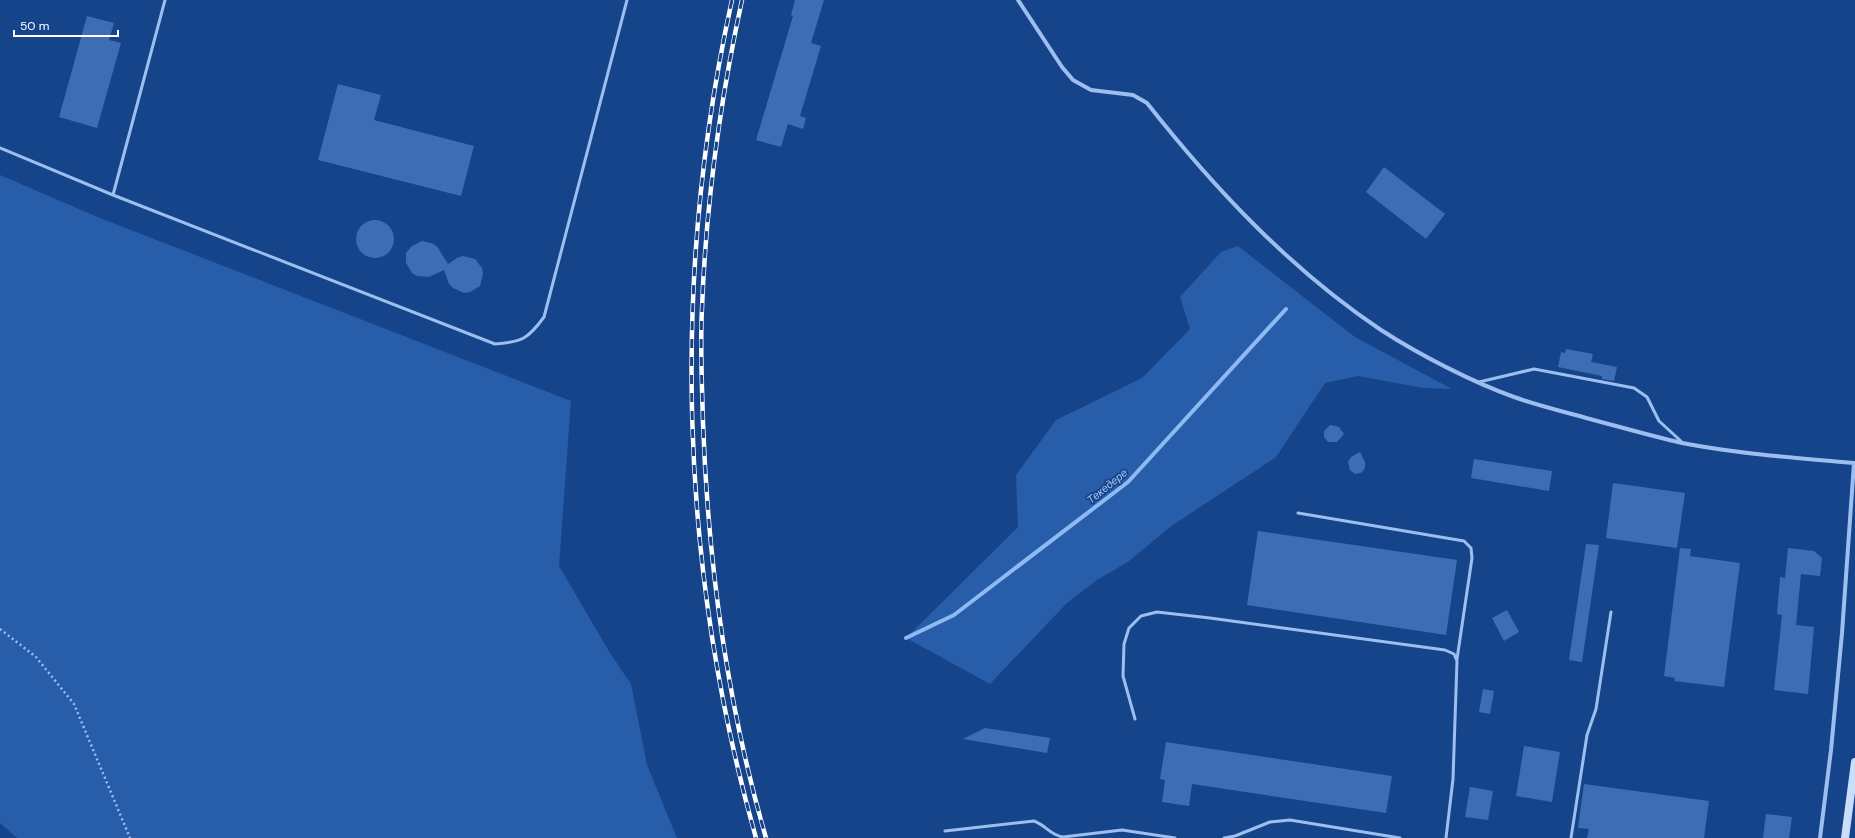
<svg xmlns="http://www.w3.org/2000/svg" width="1855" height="838" font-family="'DM Sans',sans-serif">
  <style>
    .green { fill: #275da9 }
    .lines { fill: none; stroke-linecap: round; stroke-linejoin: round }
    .stream { stroke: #8eb9f3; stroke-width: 4 }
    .building { fill: #3d6eb4 }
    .path { stroke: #9dbfef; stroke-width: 2.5; stroke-dasharray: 2 3; stroke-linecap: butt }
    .lane { stroke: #9dbfef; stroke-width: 3 }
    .street { stroke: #9dbfef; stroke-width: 4 }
    .secondary { stroke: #caddfb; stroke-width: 8 }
    .rail-casing { stroke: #fff; stroke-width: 4.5 }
    .rail { stroke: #15448a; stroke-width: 3; stroke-dasharray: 9; stroke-linecap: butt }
    .labels { text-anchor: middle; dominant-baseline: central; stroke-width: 3.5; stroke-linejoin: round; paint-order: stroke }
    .water-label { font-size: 11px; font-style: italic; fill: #a8c9f7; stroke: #15448a }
  </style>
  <rect width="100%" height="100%" fill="#15448a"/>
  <path class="green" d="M0,175L100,218L571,401L559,566L610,653L631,684L647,765L677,838H17L0,823Z
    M1238,246L1355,337L1452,389L1423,388L1358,376L1325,383L1276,457L1170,527L1128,562L1097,580L1067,603L990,684L906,638L1018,527L1016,475L1056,420L1142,378L1190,329L1180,297L1221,252Z"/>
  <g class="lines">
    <path class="stream" d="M906,638L954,615L1128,482L1286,309"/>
  </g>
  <path class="building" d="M795,0H824L811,43L821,46L800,116L806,118L803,129L788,124L781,147L756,140L793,16L791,15Z
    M87,16L114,23L109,40L121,43L97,128L59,117Z
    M338,84L381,95L374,120L474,146L461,196L318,160Z
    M1384,167L1445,214L1426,239L1366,192Z
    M356 239a19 19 0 1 1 38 0a19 19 0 1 1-38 0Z
    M422,241L434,244L438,248L448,264L457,258L463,256L475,259L482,268L483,274L480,286L470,292L464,293L453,288L449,284L444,270L429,277L417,276L412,273L406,263V253L412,246Z
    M1566,349L1593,354L1591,362L1617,367L1614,381L1602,379V376L1558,367L1561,352L1565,353Z
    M1330,425L1339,427L1344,434L1337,442H1328L1324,437V431Z
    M1360,452L1365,462V468L1361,473L1355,474L1350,470L1348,462L1351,457Z
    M1474,459L1552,471L1549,491L1471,478Z
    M1613,483L1685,493L1677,548L1606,538Z
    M1258,531L1457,560L1446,635L1247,605Z
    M1586,544L1599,545L1582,662L1569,660Z
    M1680,548L1691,549L1690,556L1740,563L1724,687L1674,681L1675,678L1664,676Z
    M1788,548L1814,551L1822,558L1820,576L1801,574L1796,625L1814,627L1808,694L1774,690L1782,615L1777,614L1780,577L1785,578Z
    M1507,610L1519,632L1504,641L1492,618Z
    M1483,689L1494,691L1490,714L1479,712Z
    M985,728L1050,738L1047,753L963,739Z
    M1166,742L1392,776L1386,813L1192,784L1189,806L1162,802L1165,780L1160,779Z
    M1524,746L1560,752L1552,802L1516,796Z
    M1584,784L1709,801L1704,838H1587L1589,829L1578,828Z
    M1470,787L1493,791L1488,820L1465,817Z
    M1766,814L1792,817L1789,838H1763Z"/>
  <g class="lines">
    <path class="path" d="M0,629L36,657L74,704L130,838"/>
    <path class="lane" d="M0,148L113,195L495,344C522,342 528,339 544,317L627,0
      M113,195L165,0
      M1479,382L1534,369L1634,388L1647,397L1659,421L1683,443
      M1298,513L1464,541L1471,548L1472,558L1457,659
      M1135,719L1123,676L1124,644L1129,628L1141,616L1157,612L1210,618L1445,650L1454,654L1457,661L1453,779L1446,838
      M945,831L1034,821C1047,826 1050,835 1063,837L1122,830L1175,838
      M1224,838L1235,836L1270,822L1290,820L1400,838
      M1571,838L1587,735L1596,709L1611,612"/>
    <path class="street" d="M1018,0L1062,67L1073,80L1091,90L1133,95L1147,103C1214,188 1290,269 1381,330C1418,354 1472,382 1514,397C1539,406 1565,412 1590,419C1620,427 1651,436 1682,443C1739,454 1798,458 1855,463
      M1820,838L1831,750L1842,633L1854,463"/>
    <path class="secondary" d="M1845,838L1855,762"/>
    <defs>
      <path id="rail" d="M732,0C671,276 679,566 756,838
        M742,0C720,101 706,204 702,308C700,346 702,384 703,423C708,562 727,704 766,838"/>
    </defs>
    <use href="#rail" class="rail-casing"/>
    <use href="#rail" class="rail"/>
  </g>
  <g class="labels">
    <g class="water-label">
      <text transform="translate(1107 486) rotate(-39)">Текедере</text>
    </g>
  </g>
  <path d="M14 30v6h104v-6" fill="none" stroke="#ffffff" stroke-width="2"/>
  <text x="20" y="30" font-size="12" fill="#ffffff" stroke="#15448a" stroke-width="3" paint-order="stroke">50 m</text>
</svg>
